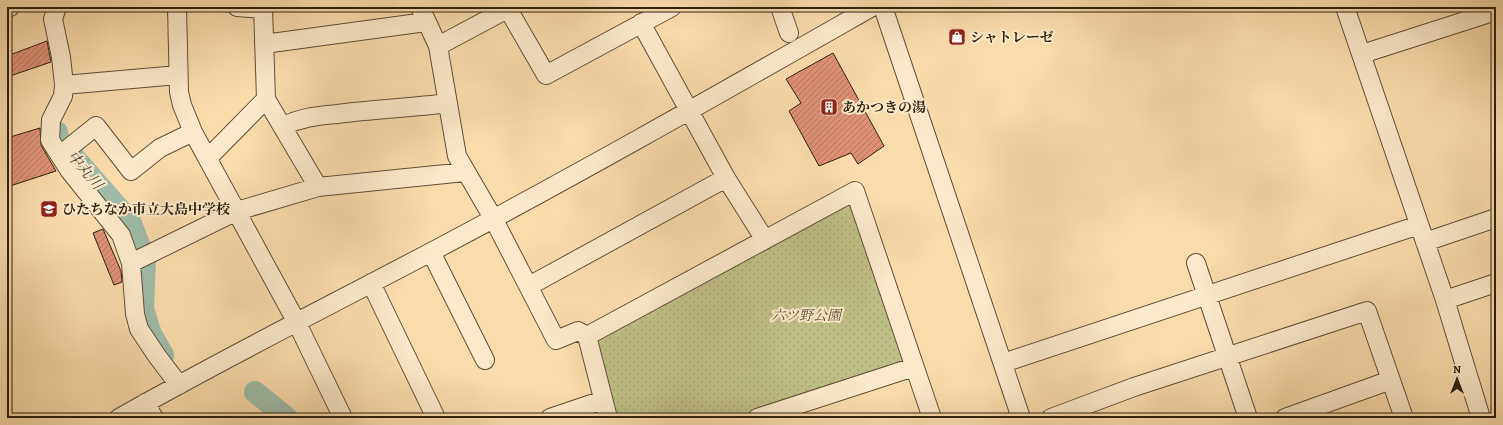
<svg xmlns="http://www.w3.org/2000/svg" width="1503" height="425" font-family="Alegreya,'Noto Serif JP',serif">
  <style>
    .grass { fill: url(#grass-dots); stroke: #76704c }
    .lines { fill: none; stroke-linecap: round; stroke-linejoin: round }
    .river { stroke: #9fbba7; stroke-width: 22 }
    .building { fill: url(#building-hatch); stroke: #2d200f }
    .minor-casing { stroke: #604f37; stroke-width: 20 }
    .minor { stroke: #fce8ca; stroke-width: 18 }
    .labels { text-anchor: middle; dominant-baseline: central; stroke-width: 4; stroke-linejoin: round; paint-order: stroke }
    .poi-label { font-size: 14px; font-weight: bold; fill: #2d200f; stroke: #fce8ca; text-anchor: start }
    .park-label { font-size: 14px; font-style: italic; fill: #595034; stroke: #fce8ca }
    .water-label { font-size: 15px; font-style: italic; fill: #4f4e3d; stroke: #fce8ca }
  </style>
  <defs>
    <pattern id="grass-dots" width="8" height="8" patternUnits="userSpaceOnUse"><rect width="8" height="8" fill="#bfc089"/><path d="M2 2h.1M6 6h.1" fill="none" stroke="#a4a575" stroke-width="1.8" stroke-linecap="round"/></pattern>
    <pattern id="building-hatch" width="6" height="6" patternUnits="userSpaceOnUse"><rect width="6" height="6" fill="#e09178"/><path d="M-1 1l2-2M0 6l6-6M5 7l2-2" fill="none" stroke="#b67661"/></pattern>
  </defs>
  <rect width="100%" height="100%" fill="#fadbae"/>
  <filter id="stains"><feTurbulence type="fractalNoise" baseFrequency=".005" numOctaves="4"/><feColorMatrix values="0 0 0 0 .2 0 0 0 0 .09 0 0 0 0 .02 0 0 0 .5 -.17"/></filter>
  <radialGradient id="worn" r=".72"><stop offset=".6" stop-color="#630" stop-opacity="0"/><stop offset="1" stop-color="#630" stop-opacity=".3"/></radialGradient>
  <path class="grass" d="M847,204L853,209L906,366L749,418H615L595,347L603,334Z"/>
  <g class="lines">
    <path class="river" d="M57,132L58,139L130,221L145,260L143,309L151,334L163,355
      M255,392L287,418"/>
  </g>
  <path class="building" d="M47,41L51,62L7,77V56Z
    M833,53L884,146L858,164L851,153L819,166L789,111L801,103L786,79Z
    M40,128L41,145L56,171L7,187V138Z
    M103,229L121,271L122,282L114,285L93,233Z"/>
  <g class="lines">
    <defs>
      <path id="minor" d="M57,7L53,19L61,57L64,85L63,96L51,120L50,140L69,170L121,235L131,263L135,314L139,329L157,356L179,385
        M177,7L179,92L182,105L193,132L296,321L343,418
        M237,7L263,9
        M263,7L266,99L318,187
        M420,7L438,46L457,156L493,218L556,340L578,331L587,336
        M780,7L789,33
        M883,7L1021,418
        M1345,7L1445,300L1481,418
        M7,8L10,7
        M508,9L546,75L672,7
        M641,23L726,178L765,240
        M264,44L426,22
        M438,46L511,7
        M1362,54L1496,11
        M64,85L178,75
        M284,126C302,117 317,116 337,114C374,109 411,108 448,103
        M60,155L96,126L131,171L160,148L193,132
        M208,158L266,99
        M1425,242L1496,218
        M431,252L485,360
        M131,263L237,211L318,187L465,172
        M1196,263L1248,418
        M371,283L436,418
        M529,286L726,178
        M1445,300L1496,283
        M587,336L855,191L932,418
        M587,336L608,418
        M1003,363L1419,225
        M145,403L154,418
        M119,418C221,360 327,307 431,252C579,174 726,90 872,7
        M550,418L603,400
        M757,418L914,367
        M1051,418L1134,387L1367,311L1404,418
        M1285,418L1391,380"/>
    </defs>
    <use href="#minor" class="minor-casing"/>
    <use href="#minor" class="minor"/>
  </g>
  <defs>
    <symbol id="shop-square" viewBox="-11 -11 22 22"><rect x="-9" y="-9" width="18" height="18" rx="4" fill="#8f2418" stroke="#fce8ca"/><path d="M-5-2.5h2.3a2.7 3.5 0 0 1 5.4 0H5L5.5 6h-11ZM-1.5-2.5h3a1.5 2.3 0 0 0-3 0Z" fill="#fff"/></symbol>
    <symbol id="building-square" viewBox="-11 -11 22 22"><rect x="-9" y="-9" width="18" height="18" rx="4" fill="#8f2418" stroke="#fce8ca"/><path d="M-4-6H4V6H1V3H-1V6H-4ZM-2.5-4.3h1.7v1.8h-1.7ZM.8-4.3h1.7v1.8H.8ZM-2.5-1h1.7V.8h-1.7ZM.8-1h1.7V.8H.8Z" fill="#fff"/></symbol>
    <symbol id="school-square" viewBox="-11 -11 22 22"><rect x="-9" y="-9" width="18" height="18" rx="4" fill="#8f2418" stroke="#fce8ca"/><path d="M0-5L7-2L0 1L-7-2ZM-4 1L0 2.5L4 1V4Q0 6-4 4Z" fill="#fff"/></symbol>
  </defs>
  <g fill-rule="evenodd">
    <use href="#shop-square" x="947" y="27" width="20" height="20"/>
    <use href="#building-square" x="819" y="97" width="20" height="20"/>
    <use href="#school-square" x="39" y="199" width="20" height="20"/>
  </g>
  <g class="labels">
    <g class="poi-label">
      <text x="970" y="37">シャトレーゼ</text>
      <text x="842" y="107">あかつきの湯</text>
      <text x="62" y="209">ひたちなか市立大島中学校</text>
    </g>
    <g class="park-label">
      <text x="806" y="315">六ツ野公園</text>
    </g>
    <g class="water-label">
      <text transform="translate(85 170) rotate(49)">中丸川</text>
    </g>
  </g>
  <rect width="1503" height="425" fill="none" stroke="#fadbae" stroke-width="24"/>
  <rect x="8" y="8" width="1487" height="409" fill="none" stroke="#2d200f" stroke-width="2"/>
  <rect x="12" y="12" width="1479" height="401" fill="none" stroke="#2d200f"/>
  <g transform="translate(1457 379)" stroke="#fce8ca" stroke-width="3" paint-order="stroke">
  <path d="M0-3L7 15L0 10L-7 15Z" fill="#2d200f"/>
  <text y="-6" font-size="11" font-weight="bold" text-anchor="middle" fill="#2d200f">N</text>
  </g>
  <rect width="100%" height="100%" filter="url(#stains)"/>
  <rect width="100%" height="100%" fill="url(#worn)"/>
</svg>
